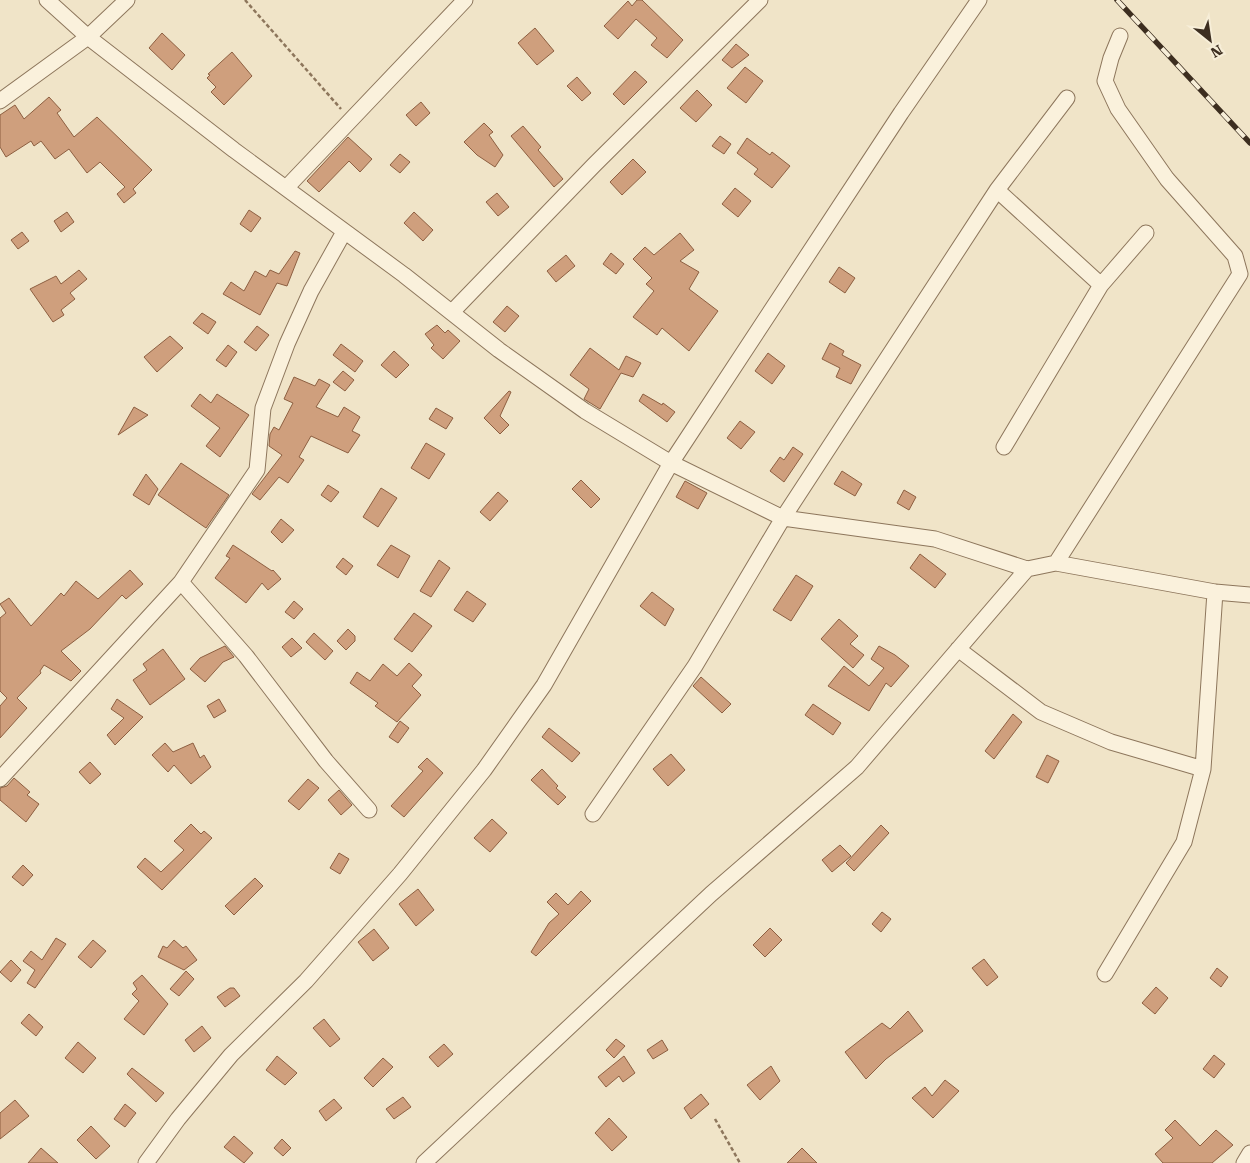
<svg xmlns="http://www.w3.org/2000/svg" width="1250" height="1163" font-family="'Roboto Serif',serif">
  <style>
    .building { fill: #cf9f7d; stroke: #8d5f41 }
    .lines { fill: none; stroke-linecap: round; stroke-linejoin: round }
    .minor-casing { stroke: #8d765c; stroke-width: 17 }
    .path { stroke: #8d765c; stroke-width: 2.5; stroke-dasharray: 4 2.5; stroke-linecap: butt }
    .minor { stroke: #faf1dc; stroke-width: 15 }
    .rail-casing { stroke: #3d2e20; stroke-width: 5.5 }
    .rail { stroke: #f7eed8; stroke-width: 4; stroke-dasharray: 11; stroke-linecap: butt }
  </style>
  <rect width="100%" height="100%" fill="#f0e4c8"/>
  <path class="building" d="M637,0H642L683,40L667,58L651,45L657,38L636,19L618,39L604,26L628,1L632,6Z
    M535,28L554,51L537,65L518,43Z
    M162,33L185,55L172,70L149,48Z
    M736,44L749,55L732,68L722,60Z
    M232,52L252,76L224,105L211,92L216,87L207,78L210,75L208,74Z
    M745,67L763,81L746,103L727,88Z
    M635,71L647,82L624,105L613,94Z
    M577,77L591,93L582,101L567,86Z
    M697,90L712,105L696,122L680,108Z
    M49,97L61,110L57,113L74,137L97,117L152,170L133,189L136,193L124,203L117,194L125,187L100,162L87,173L69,149L55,159L41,141L34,146L31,141L6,157L0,147V115L15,105L24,119Z
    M421,102L430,113L416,126L406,115Z
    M484,123L493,132L489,135L503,155L495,167L477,155L464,142Z
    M523,126L541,147L538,150L563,179L554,187L511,136Z
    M720,136L731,144L724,154L712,146Z
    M348,137L372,159L360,172L349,161L319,192L307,181Z
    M747,138L770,155L772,152L790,166L772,188L754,174L758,169L737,153Z
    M400,154L410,162L400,173L390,165Z
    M633,159L646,172L622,195L610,182Z
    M735,188L751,201L738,217L722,204Z
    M497,193L509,207L498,216L486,202Z
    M249,210L261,218L251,232L240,224Z
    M67,212L74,222L61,232L54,221Z
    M414,212L433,230L423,241L404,223Z
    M22,232L29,241L18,249L11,240Z
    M680,233L694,250L680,261L699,272L689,289L718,311L689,351L662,328L657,335L633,317L654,291L646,284L652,278L633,259L645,247L654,255Z
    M295,251L300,253L287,286L277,283L260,315L223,294L231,282L244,291L255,271L266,277L270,270L279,274Z
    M611,253L624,264L616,274L603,264Z
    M566,255L575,266L556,282L547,271Z
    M839,267L855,278L845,293L829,282Z
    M79,270L87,279L70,293L75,299L61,310L64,315L53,322L30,289L56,276L61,284Z
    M507,306L519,316L505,332L493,322Z
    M202,313L216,322L208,334L193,323Z
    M437,325L445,333L448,330L460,341L443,359L431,348L434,345L425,334Z
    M257,326L269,335L256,351L244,342Z
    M170,336L183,348L157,372L144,357Z
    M830,343L844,351L842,355L861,365L851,384L836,377L840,368L822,359Z
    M341,344L363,361L355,372L333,355Z
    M228,345L237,352L226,367L216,360Z
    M590,348L619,370L626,356L641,363L633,377L621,373L600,409L584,399L589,389L570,375Z
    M394,351L409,365L396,378L381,365Z
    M768,353L785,366L772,384L755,371Z
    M343,371L354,380L345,391L333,382Z
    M294,377L315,386L319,379L330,385L316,407L338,417L344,407L360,417L352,431L360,435L348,453L311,436L299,457L304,460L288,483L279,477L260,500L252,494L282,455L269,446L270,434L274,427L279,430L293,403L284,399Z
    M509,391L511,392L500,416L509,425L500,434L484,418Z
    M200,394L211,403L217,394L249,415L220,457L206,446L220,428L191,406Z
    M643,394L662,405L663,403L675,412L667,422L639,401Z
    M134,407L148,415L118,435Z
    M436,408L453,418L446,429L429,419Z
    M740,421L755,432L741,449L727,438Z
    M426,443L445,454L429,479L411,468Z
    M793,447L803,454L784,482L770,471L780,457L784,460Z
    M181,463L229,495L206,528L158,495Z
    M842,471L862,484L855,496L834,484Z
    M146,474L158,489L149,505L133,495Z
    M581,480L600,499L591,508L572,489Z
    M685,481L707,493L698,509L676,497Z
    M328,485L339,492L331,502L321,495Z
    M381,488L397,498L378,527L363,517Z
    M904,490L916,497L909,510L897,503Z
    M498,492L508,501L490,521L480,512Z
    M281,519L294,530L282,543L271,532Z
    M233,545L272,571L273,570L281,579L268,590L262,583L246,603L215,578L230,558L226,556Z
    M391,545L410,556L398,578L377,565Z
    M920,554L946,574L935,588L910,568Z
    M343,558L353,566L346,575L336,567Z
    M439,560L450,568L431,597L420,591Z
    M130,570L143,584L126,599L122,595L90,629L61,651L81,671L71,681L44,665L40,671L41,673L17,698L27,708L0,738V706L7,698L0,691V618L6,613L0,604L9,598L31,626L61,593L64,596L76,581L98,599Z
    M796,575L813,586L791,621L773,610Z
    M467,591L486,604L473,622L454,610Z
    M652,592L674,609L665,626L640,606Z
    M294,601L303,609L294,619L285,612Z
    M414,613L432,626L412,652L394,639Z
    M839,619L858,636L850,644L864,655L853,668L821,639Z
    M348,629L355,636V641L346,650L337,641Z
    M314,633L333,651L325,660L306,642Z
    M292,638L302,648L291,657L282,647Z
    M225,646L234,657L223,662L205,682L190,669L200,658Z
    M879,646L895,655L909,666L891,687L886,683L869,711L828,686L844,666L869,686L884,668L871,659Z
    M163,649L185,679L150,705L133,680L147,670L143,664Z
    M409,663L422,675L412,686L421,695L397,722L375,706L378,703L350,683L357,672L370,681L383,664L397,676Z
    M701,677L731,704L722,713L693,686Z
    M117,699L143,717L115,745L107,735L124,718L111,709Z
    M219,699L226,711L214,718L207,706Z
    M813,704L841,723L833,735L805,715Z
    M1013,714L1022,722L994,759L985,751Z
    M400,721L409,728L398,743L389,737Z
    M549,728L580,753L572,762L542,737Z
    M165,743L173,752L193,743L200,758L204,755L211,767L191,784L174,765L168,772L152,755Z
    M671,754L685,770L668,786L653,769Z
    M1047,755L1059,761L1048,783L1036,777Z
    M427,758L443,773L404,817L391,806L423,771L418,767Z
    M90,762L101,774L90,784L79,772Z
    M542,769L558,786L556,788L566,797L558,805L531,780Z
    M14,778L30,792L27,795L39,804L26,822L0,800V788L7,786Z
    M308,779L319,788L299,810L288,801Z
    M339,790L352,805L341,815L328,800Z
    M492,819L507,833L490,852L474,838Z
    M191,824L201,834L204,831L212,838L162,890L137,867L145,858L161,872L184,850L174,841Z
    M881,825L889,833L854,871L846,863Z
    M840,845L851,856L832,872L822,860Z
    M339,853L349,859L340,874L330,868Z
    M23,865L33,875L23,886L12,877Z
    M255,878L263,886L234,915L225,906Z
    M418,889L434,910L416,926L399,904Z
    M581,891L591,901L536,956L531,952L549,923L559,914L547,902L556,893L568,905Z
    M882,912L891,919L881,932L872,924Z
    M770,928L782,940L765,957L753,945Z
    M374,929L389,948L373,961L358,942Z
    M56,938L66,944L35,988L27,983L35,970L23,961L31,951L42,960Z
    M93,940L106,951L91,968L78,957Z
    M174,940L183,948L186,946L197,960L184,970L158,957L163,946L167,948Z
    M984,959L998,977L987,986L972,968Z
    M11,960L21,970L11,982L0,972Z
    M1217,968L1228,977L1221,987L1210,978Z
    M186,971L194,979L179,996L170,989Z
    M142,975L168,1004L144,1035L124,1019L139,1001L132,994L137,989L133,983Z
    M1156,987L1168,998L1155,1014L1142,1003Z
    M230,988H234L240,996L225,1007L217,997Z
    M908,1011L923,1031L886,1059L866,1079L845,1052L882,1023L890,1029Z
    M29,1014L43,1027L36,1036L21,1023Z
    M324,1019L340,1039L330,1047L313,1028Z
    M202,1026L211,1038L194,1052L185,1040Z
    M616,1039L625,1046L614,1058L606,1050Z
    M662,1040L668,1050L653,1059L647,1050Z
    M78,1042L96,1058L83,1073L65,1058Z
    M444,1044L453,1054L438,1067L429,1057Z
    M1214,1055L1225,1064L1214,1078L1203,1069Z
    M277,1056L297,1073L285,1085L266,1070Z
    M624,1056L635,1073L623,1082L619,1076L606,1087L598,1077Z
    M383,1058L393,1067L373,1087L364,1078Z
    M771,1066L780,1081L760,1100L747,1085Z
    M132,1068L164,1093L156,1102L127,1074Z
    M945,1080L959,1091L933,1118L912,1098L925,1087L932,1096Z
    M701,1094L709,1104L691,1119L684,1108Z
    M403,1097L411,1107L394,1119L386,1109Z
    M334,1099L342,1108L326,1121L319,1111Z
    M15,1100L29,1116L0,1139V1113Z
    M125,1104L136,1113L125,1127L114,1119Z
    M609,1118L627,1137L612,1151L595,1133Z
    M1175,1120L1200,1146L1216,1130L1233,1145L1212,1163H1163L1155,1154L1173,1138L1165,1130Z
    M91,1126L110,1146L96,1159L77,1140Z
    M234,1136L253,1153L244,1163L224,1147Z
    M282,1139L291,1148L283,1156L274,1148Z
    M41,1148L58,1163H28Z
    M802,1148L817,1163H787Z"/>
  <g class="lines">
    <defs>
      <path id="minor" d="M47,0L88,37L234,150L404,275L499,350L585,411L671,463L783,518L935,539L1027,569
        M0,101L88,37L127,0
        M287,187L465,0
        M997,190L1101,285
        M452,312L594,165L760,0
        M1004,447L1101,285L1146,233
        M1056,563L1240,274L1235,256L1167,179L1118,109L1105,81L1111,58L1120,36
        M181,582L246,656L326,761L369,810
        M958,649L1041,712L1111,742L1203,769
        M0,779L181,582L257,470L263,408L287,344L311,291L344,232
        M593,814L695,666L783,518L997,190L1067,98
        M1105,974L1184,842L1203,769L1215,592
        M146,1163L178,1119L231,1055L306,981L400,874L484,770L544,685L671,463L901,113L979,0
        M424,1163L711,894L857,767L1027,569L1056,563L1215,592L1250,595
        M1244,1163L1250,1153"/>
    </defs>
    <use href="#minor" class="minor-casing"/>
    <path class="path" d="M245,0L341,109
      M715,1119L740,1163"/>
    <use href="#minor" class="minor"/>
    <defs>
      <path id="rail" d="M1117,0L1250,143"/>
    </defs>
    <use href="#rail" class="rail-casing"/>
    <use href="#rail" class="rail"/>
  </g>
  <g transform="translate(1210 40) rotate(150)" stroke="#f7eed8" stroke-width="4" paint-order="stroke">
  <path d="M0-4L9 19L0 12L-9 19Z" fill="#3d2e20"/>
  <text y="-8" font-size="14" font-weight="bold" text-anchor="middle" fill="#3d2e20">N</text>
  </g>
</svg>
